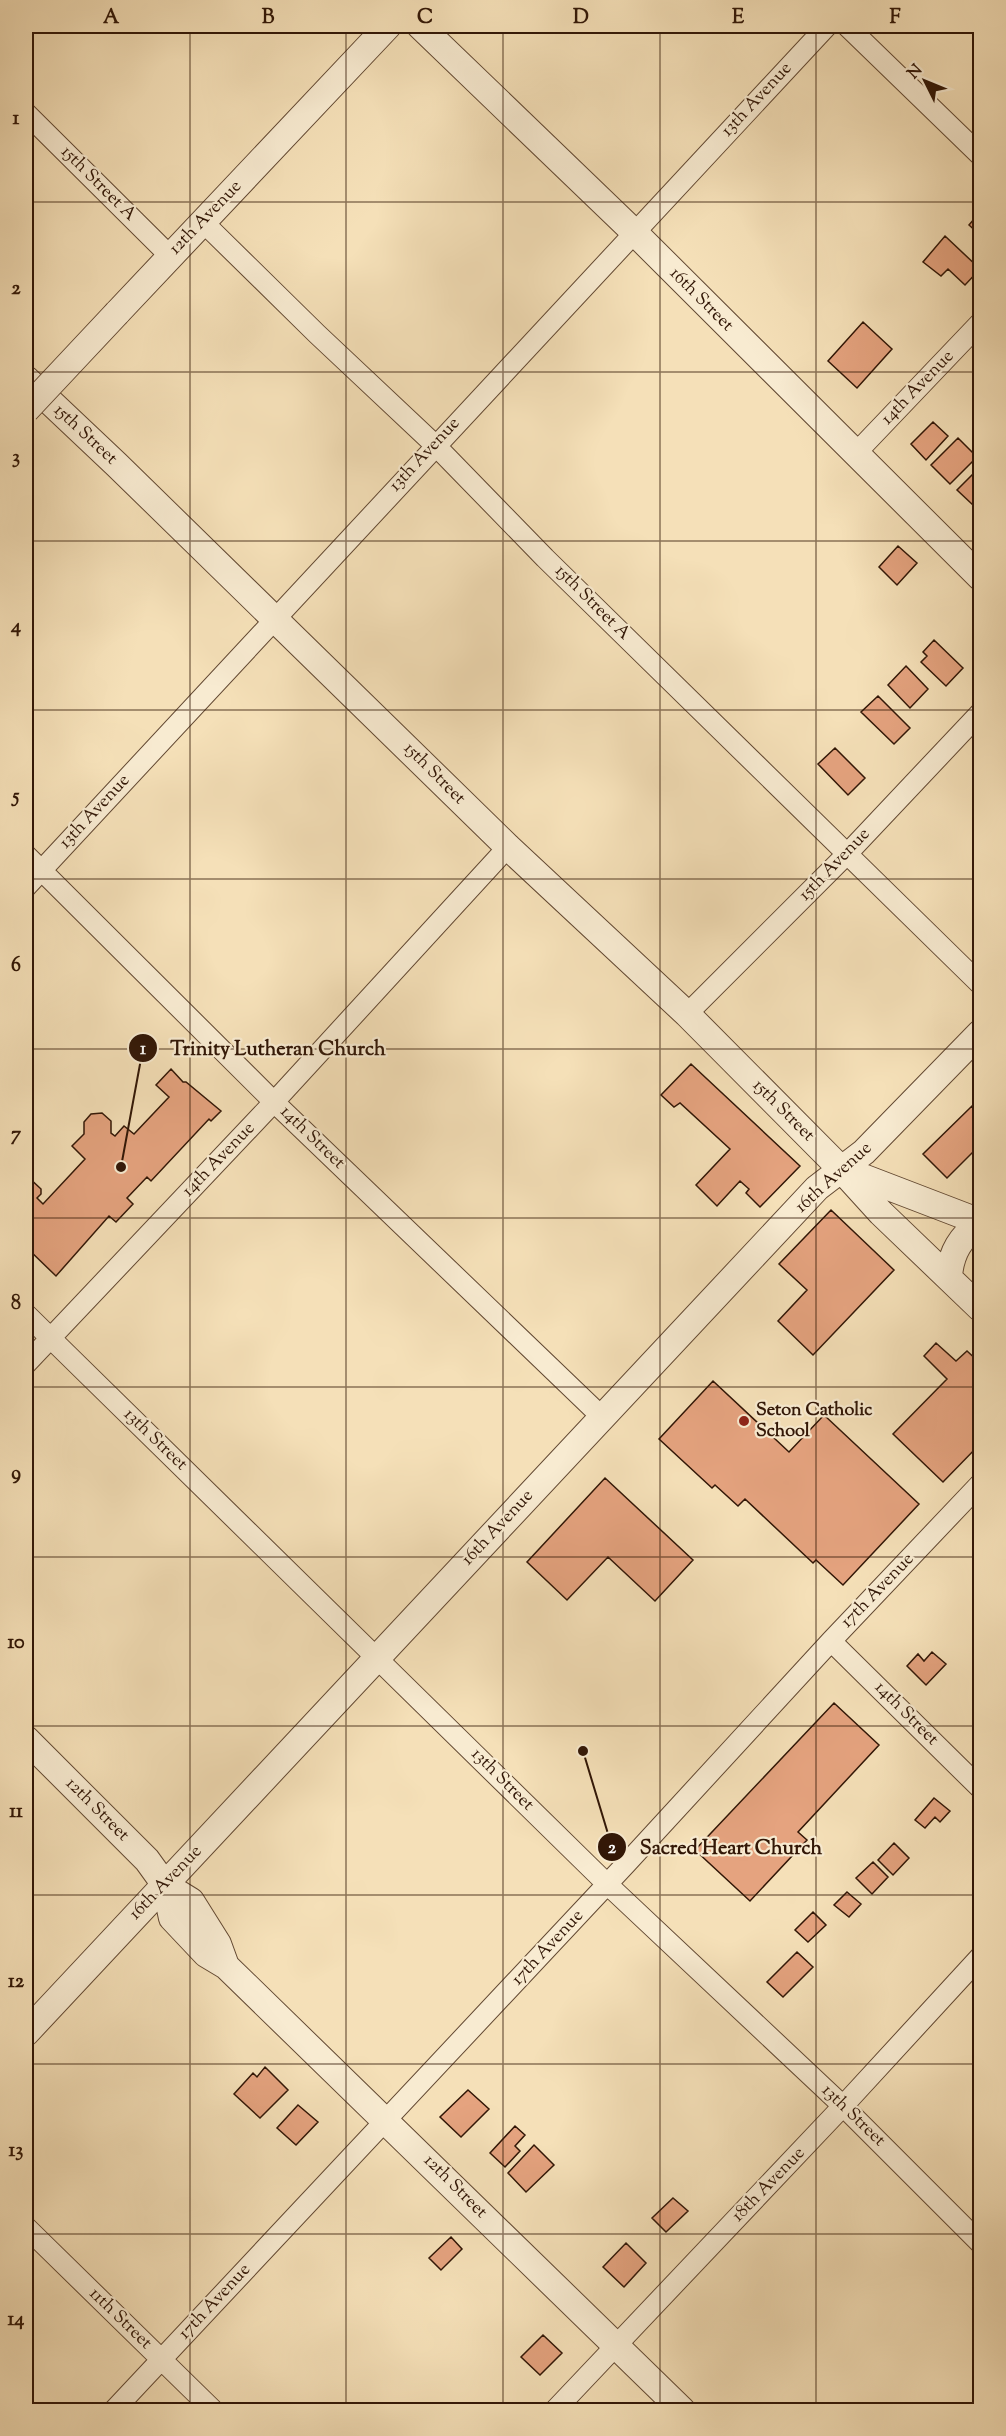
<svg xmlns="http://www.w3.org/2000/svg" width="1006" height="2436" font-family="'Sorts Mill Goudy',serif">
  <style>
    .building { fill: #e5a37f; stroke: #311606; stroke-width: 1.5 }
    .lines { fill: none; stroke-linecap: round; stroke-linejoin: round }
    .minor-casing { stroke: #624832; stroke-width: 22 }
    .tertiary-casing { stroke: #624832; stroke-width: 28 }
    .minor { stroke: #f8ebd1; stroke-width: 20 }
    .tertiary { stroke: #f8ebd1; stroke-width: 26 }
    .tertiary-bridge-casing { stroke: #624832; stroke-width: 28; stroke-linecap: butt }
    .tertiary-bridge { stroke: #f8ebd1; stroke-width: 26 }
    .grid { fill: none; stroke: #311606; stroke-width: 1.5; stroke-opacity: 0.55 }
    .poi-dot { fill: #8f2418; stroke: #f8ebd1; stroke-width: 2 }
    .labels { text-anchor: middle; dominant-baseline: central; stroke-width: 4.5; stroke-linejoin: round; paint-order: stroke }
    .street-label { font-size: 18px; fill: #311606; stroke: #f8ebd1 }
    .poi-label { font-size: 18px; font-weight: bold; fill: #311606; stroke: #f8ebd1; text-anchor: start }
    .leader { fill: none; stroke: #311606; stroke-width: 2 }
    .callout-dot { fill: #311606; stroke: #f8ebd1; stroke-width: 2 }
    .mark-label { font-size: 18px; text-anchor: middle; font-weight: bold; fill: #fff }
    .callout-label { font-size: 20px; text-anchor: middle; font-weight: bold; fill: #311606; stroke: #f8ebd1; stroke-width: 4.5; stroke-linejoin: round; paint-order: stroke }
    .neatline { fill: none; stroke: #311606; stroke-width: 2 }
    .grid-label { font-size: 20px; text-anchor: middle; font-weight: bold; fill: #311606 }
  </style>
  <rect width="100%" height="100%" fill="#f5e0b8"/>
  <filter id="stains"><feTurbulence type="fractalNoise" baseFrequency=".00333" numOctaves="4"/><feColorMatrix values="0 0 0 0 .2 0 0 0 0 .09 0 0 0 0 .02 0 0 0 .5 -.17"/></filter>
  <radialGradient id="worn" r=".72"><stop offset=".6" stop-color="#630" stop-opacity="0"/><stop offset="1" stop-color="#630" stop-opacity=".3"/></radialGradient>
  <path class="building" d="M980,212V235L969,225Z
    M945,236L980,269L965,285L948,269L941,276L923,262Z
    M863,322L892,349L857,388L828,361Z
    M933,422L948,436L926,460L911,444Z
    M958,438L977,457L950,484L931,465Z
    M979,468L980,499L974,506L957,490Z
    M898,546L917,563L897,585L879,567Z
    M934,640L963,668L946,686L921,662L927,656L923,652Z
    M906,666L928,689L910,708L888,685Z
    M878,696L910,728L894,744L861,712Z
    M835,748L865,778L848,795L818,764Z
    M691,1064L800,1166L760,1207L746,1193L749,1189L740,1181L717,1206L696,1185L730,1149L680,1103L674,1107L661,1095Z
    M171,1069L183,1082H186L221,1111L211,1121L209,1119L151,1181L147,1177L127,1198L133,1204L116,1222L109,1216L56,1276L26,1247V1175L41,1189V1194L37,1198L43,1204L85,1159L72,1146L84,1134V1122L91,1114L102,1113L111,1121V1133L115,1136L124,1126L134,1134L169,1097L156,1085Z
    M972,1106L980,1114V1145L947,1178L923,1154Z
    M831,1210L894,1270L813,1355L778,1321L807,1290L779,1264Z
    M936,1343L956,1361L967,1351L980,1363V1444L943,1482L893,1434L947,1379L924,1356Z
    M713,1381L789,1452L824,1415L919,1504L843,1585L816,1560L813,1563L745,1499L738,1506L715,1485L712,1488L659,1439Z
    M605,1478L693,1560L655,1601L608,1557L567,1600L527,1562Z
    M932,1652L946,1664L926,1685L907,1666L918,1654L924,1661Z
    M834,1703L879,1745L798,1832L807,1840L750,1901L695,1850Z
    M934,1798L950,1811L940,1822L935,1817L925,1828L915,1820Z
    M894,1843L909,1858L893,1875L878,1860Z
    M873,1862L888,1877L872,1894L856,1878Z
    M847,1892L861,1904L849,1917L834,1905Z
    M813,1912L826,1925L808,1942L795,1930Z
    M797,1952L813,1967L783,1997L767,1982Z
    M265,2067L288,2090L260,2118L234,2094L253,2073L257,2077Z
    M468,2090L489,2109L461,2137L440,2117Z
    M298,2105L318,2122L296,2145L277,2128Z
    M515,2126L525,2135L515,2146L520,2151L505,2167L490,2153Z
    M534,2145L554,2165L526,2192L508,2173Z
    M673,2198L688,2211L666,2232L652,2218Z
    M451,2237L462,2249L441,2270L429,2258Z
    M626,2243L646,2263L624,2287L603,2267Z
    M543,2335L562,2353L540,2375L521,2357Z"/>
  <g class="lines">
    <defs>
      <path id="minor" d="M847,26L980,155
        M26,113L170,256
        M203,222L317,334L435,445L545,558L980,984
        M856,453L980,323
        M26,855L274,1102L603,1418
        M26,887L827,26
        M687,1014L847,854L980,713
        M26,1314L607,1884L843,2106L980,2243
        M26,1364L274,1102L508,847
        M831,1641L980,1788
        M26,2227L213,2410
        M114,2410L626,1864L831,1641L980,1484
        M555,2410L843,2106L980,1957"/>
      <path id="tertiary" d="M420,26L633,231L980,577
        M117,313L388,26
        M26,379L117,465L508,847L687,1014L841,1169L881,1213L980,1308
        M847,1171L980,1222
        M949,1276C951,1252 961,1237 980,1222
        M26,1739L147,1860L165,1885L172,1918L206,1954L226,1966L682,2410
        M165,1885L191,1901L218,1944L226,1966
        M26,2033L817,1188L864,1152L980,1033"/>
    </defs>
    <use href="#minor" class="minor-casing"/>
    <use href="#tertiary" class="tertiary-casing"/>
    <use href="#minor" class="minor"/>
    <use href="#tertiary" class="tertiary"/>
    <defs>
      <path id="tertiary-bridge" d="M26,410L117,313"/>
    </defs>
    <use href="#tertiary-bridge" class="tertiary-bridge-casing"/>
    <use href="#tertiary-bridge" class="tertiary-bridge"/>
  </g>
  <path class="grid" d="M190,26V2410M346,26V2410M503,26V2410M660,26V2410M816,26V2410M26,202H980M26,372H980M26,541H980M26,710H980M26,879H980M26,1049H980M26,1218H980M26,1387H980M26,1557H980M26,1726H980M26,1895H980M26,2064H980M26,2234H980"/>
  <circle class="poi-dot" cx="744" cy="1421" r="6"/>
  <g class="labels">
    <g class="street-label">
      <text transform="translate(757 100) rotate(-47)">13th Avenue</text>
      <text transform="translate(98 184) rotate(45)">15th Street A</text>
      <text transform="translate(206 218) rotate(-46)">12th Avenue</text>
      <text transform="translate(701 300) rotate(45)">16th Street</text>
      <text transform="translate(918 388) rotate(-46)">14th Avenue</text>
      <text transform="translate(85 435) rotate(43)">15th Street</text>
      <text transform="translate(425 455) rotate(-47)">13th Avenue</text>
      <text transform="translate(592 603) rotate(45)">15th Street A</text>
      <text transform="translate(434 774) rotate(45)">15th Street</text>
      <text transform="translate(95 812) rotate(-47)">13th Avenue</text>
      <text transform="translate(835 865) rotate(-46)">15th Avenue</text>
      <text transform="translate(783 1111) rotate(45)">15th Street</text>
      <text transform="translate(312 1138) rotate(44)">14th Street</text>
      <text transform="translate(219 1160) rotate(-46)">14th Avenue</text>
      <text transform="translate(834 1178) rotate(-42)">16th Avenue</text>
      <text transform="translate(155 1440) rotate(44)">13th Street</text>
      <text transform="translate(498 1528) rotate(-47)">16th Avenue</text>
      <text transform="translate(878 1591) rotate(-46)">17th Avenue</text>
      <text transform="translate(906 1714) rotate(45)">14th Street</text>
      <text transform="translate(502 1780) rotate(45)">13th Street</text>
      <text transform="translate(97 1810) rotate(45)">12th Street</text>
      <text transform="translate(166 1883) rotate(-46)">16th Avenue</text>
      <text transform="translate(548 1948) rotate(-47)">17th Avenue</text>
      <text transform="translate(853 2116) rotate(44)">13th Street</text>
      <text transform="translate(769 2185) rotate(-46)">18th Avenue</text>
      <text transform="translate(455 2187) rotate(45)">12th Street</text>
      <text transform="translate(215 2302) rotate(-47)">17th Avenue</text>
      <text transform="translate(120 2319) rotate(44)">11th Street</text>
    </g>
    <g class="poi-label">
      <text x="756" y="1411">Seton Catholic<tspan x="756" dy="21">School</tspan></text>
    </g>
  </g>
  <path class="leader" d="M121 1167L143 1048M583 1751L612 1847"/>
  <g class="callout-dot">
    <circle cx="121" cy="1167" r="6"/>
    <circle cx="583" cy="1751" r="6"/>
    <circle cx="143" cy="1048" r="15"/>
    <circle cx="612" cy="1847" r="15"/>
  </g>
  <g class="mark-label">
    <text x="143" y="1054">1</text>
    <text x="612" y="1853">2</text>
  </g>
  <g class="callout-label">
    <text x="278" y="1055">Trinity Lutheran Church</text>
    <text x="731" y="1854">Sacred Heart Church</text>
  </g>
  <rect width="1006" height="2436" fill="none" stroke="#f5e0b8" stroke-width="66"/>
  <g transform="translate(925 81) rotate(313)" stroke="#f8ebd1" stroke-width="4.5" paint-order="stroke">
  <path d="M0-4.5L10 22L0 15L-10 22Z" fill="#311606"/>
  <text y="-9" font-size="16" font-weight="bold" text-anchor="middle" fill="#311606">N</text>
  </g>
  <rect x="33" y="33" width="940" height="2370" class="neatline"/>
  <g class="grid-label">
    <text x="111" y="23">A</text>
    <text x="268" y="23">B</text>
    <text x="425" y="23">C</text>
    <text x="581" y="23">D</text>
    <text x="738" y="23">E</text>
    <text x="895" y="23">F</text>
    <text x="16" y="124">1</text>
    <text x="16" y="294">2</text>
    <text x="16" y="463">3</text>
    <text x="16" y="632">4</text>
    <text x="16" y="802">5</text>
    <text x="16" y="971">6</text>
    <text x="16" y="1140">7</text>
    <text x="16" y="1309">8</text>
    <text x="16" y="1479">9</text>
    <text x="16" y="1648">10</text>
    <text x="16" y="1817">11</text>
    <text x="16" y="1987">12</text>
    <text x="16" y="2156">13</text>
    <text x="16" y="2325">14</text>
  </g>
  <rect width="100%" height="100%" filter="url(#stains)"/>
  <rect width="100%" height="100%" fill="url(#worn)"/>
</svg>
